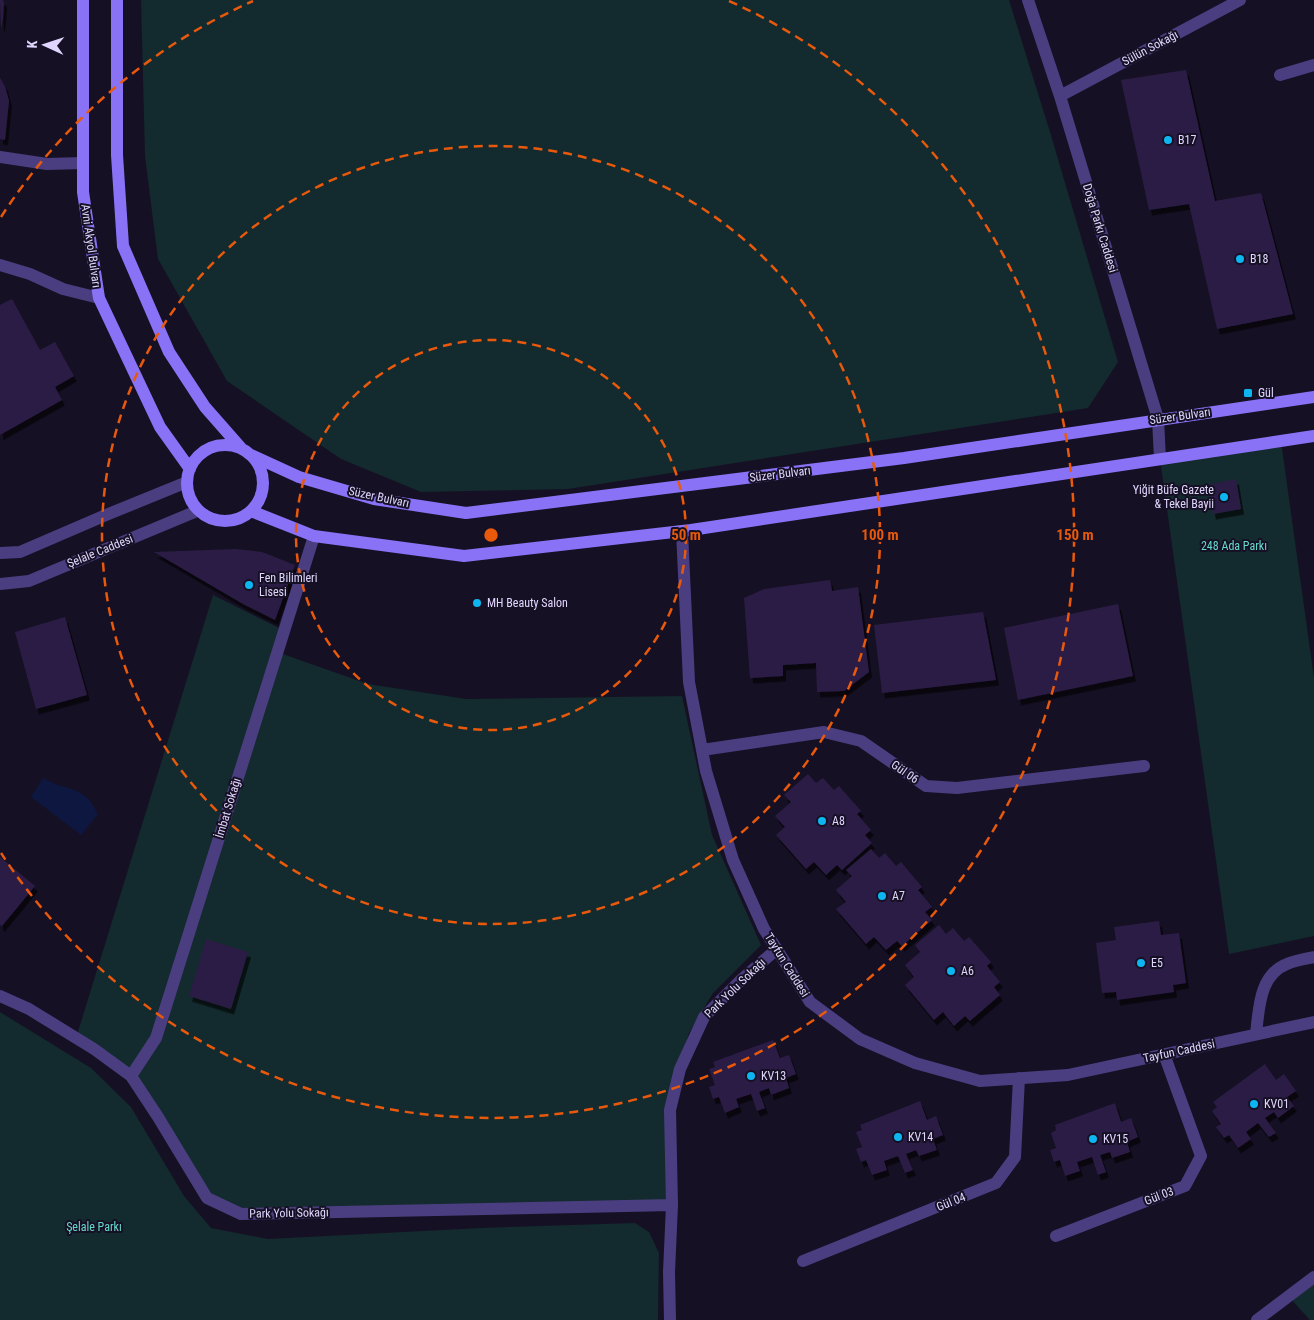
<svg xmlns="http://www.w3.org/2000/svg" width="1314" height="1320" font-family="'Roboto Condensed',sans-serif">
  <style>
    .green { fill: #132a2e }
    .water { fill: #0d1740 }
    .building { fill: #2b1d44; filter: url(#shadow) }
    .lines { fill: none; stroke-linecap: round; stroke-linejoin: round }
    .service { stroke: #4b3e80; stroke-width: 12 }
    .minor { stroke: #4b3e80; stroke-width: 12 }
    .secondary { stroke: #8a72f7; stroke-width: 12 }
    .ring { fill: none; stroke: #e8590c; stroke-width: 2.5; stroke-dasharray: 9 6 }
    .poi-dot { fill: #0db6f0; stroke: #161024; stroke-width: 2 }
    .labels { text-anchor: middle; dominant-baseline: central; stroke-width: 4; stroke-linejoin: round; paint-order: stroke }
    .street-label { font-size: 12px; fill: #e0d5fd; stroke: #161024 }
    .poi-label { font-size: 12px; fill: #e0d5fd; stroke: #161024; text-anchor: start }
    .park-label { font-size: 12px; fill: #65d9ce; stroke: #161024 }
    .centre { fill: #e8590c; stroke: #161024; stroke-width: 2.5 }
    .ring-label { font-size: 15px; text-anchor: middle; font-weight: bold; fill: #e8590c; stroke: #161024; stroke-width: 4; stroke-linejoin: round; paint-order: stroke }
  </style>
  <defs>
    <filter id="shadow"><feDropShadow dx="3" dy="5.5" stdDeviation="0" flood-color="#0009"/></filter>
  </defs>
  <rect width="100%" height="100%" fill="#161024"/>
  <path class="green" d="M141,0H1009L1050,132L1118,362L1088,408L568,489L421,492L341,459L227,381L158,259L145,156Z
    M1281,441L1314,678V936L1229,954L1160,459Z
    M213,595L283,630L277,652L368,684L466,699L682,696L712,835L761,945L713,993L689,1033L673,1087L667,1205L240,1216L198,1194L131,1076L76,1038Z
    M0,1012L91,1068L131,1107L184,1196L211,1228L268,1239L481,1228L635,1223L649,1232L659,1253L658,1320H0Z
    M1314,1277V1320H1310L1288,1296Z"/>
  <path class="water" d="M43,778C68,793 83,783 98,814L81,835L31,797Z"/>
  <path class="building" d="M0,0H3L4,3L3,19L1,29Z
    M1186,70L1215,201L1261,193L1293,314L1217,329L1189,204L1149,210L1121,80Z
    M0,78L5,86L9,101L5,140L0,139Z
    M12,299L40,350L55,342L74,376L55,387L62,400L0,435V305Z
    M1236,479L1241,509L1213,514L1207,485Z
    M236,549L262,552L295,565L275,620L243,604L154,552Z
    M830,580L832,591L858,587L869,672L844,691L817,692L816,663L783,665V676L750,678L744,598L764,589Z
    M1118,604L1133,676L1018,700L1004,628Z
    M983,612L996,680L882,693L874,625Z
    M65,617L87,695L36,709L15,632Z
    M808,774L816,783L823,778L834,790L839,786L861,811L857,814L871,830L865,835L872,843L842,870L837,865L826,875L814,862L806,869L776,835L785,827L775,816L791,802L784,795Z
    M871,849L879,858L885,853L896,866L901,862L922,887L918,890L932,907L925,912L932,920L902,946L897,941L886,950L874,937L866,944L836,909L846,902L836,890L852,876L846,870Z
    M0,857L35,886L2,926L0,925Z
    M1159,921L1161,935L1179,933L1186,983L1173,985L1174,992L1117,1000L1116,992L1102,993L1096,943L1116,940L1114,927Z
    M939,925L946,934L953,928L964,941L969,937L991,962L987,966L1000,982L994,987L1000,995L970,1021L965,1016L954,1026L943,1012L934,1020L905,985L914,977L905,965L920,952L915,945Z
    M206,939L248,952L231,1009L189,996Z
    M773,1040L780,1058L789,1055L796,1074L786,1078L789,1088L771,1095L769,1088L759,1092L765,1108L757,1111L751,1094L736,1099L739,1107L725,1113L719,1097L713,1099L709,1087L715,1085L709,1069L715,1067L713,1062Z
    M1265,1064L1276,1080L1284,1074L1296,1091L1287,1097L1294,1106L1278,1118L1274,1112L1265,1118L1276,1133L1269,1137L1258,1123L1246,1132L1251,1139L1238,1148L1229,1135L1224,1138L1216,1127L1221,1124L1212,1111L1217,1107L1213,1102Z
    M920,1101L927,1120L936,1116L943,1135L933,1139L937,1150L919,1156L916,1150L906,1154L913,1170L905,1173L898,1156L884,1161L887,1170L872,1175L866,1160L861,1162L856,1149L862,1147L856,1132L862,1130L860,1125Z
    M1115,1103L1121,1122L1131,1118L1138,1137L1127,1142L1130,1152L1112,1158L1110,1152L1100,1155L1106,1172L1098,1175L1092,1157L1077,1162L1080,1171L1065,1176L1060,1160L1054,1162L1050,1150L1056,1148L1051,1133L1056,1130L1055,1125Z"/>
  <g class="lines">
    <path class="service" d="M0,157L47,164L83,163
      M0,265L30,274L63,289L99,298
      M1256,1034C1259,1009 1259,975 1287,964C1296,960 1305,959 1314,957"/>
    <path class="minor" d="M1028,0L1060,96L1158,419L1160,459
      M1280,75L1314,65
      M1060,96L1240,0
      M682,531L689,682L706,771L733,860L764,929L810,1002L860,1039L915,1063L980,1081L1068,1075L1314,1022
      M0,553L20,552L106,515L187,482
      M0,584L29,581L197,511
      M702,750L824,732L861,741L926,786L957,788L1144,766
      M0,996L29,1009L94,1049L131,1076L158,1117L207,1198L241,1214L672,1205
      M131,1076L156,1038L314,536
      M1056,1236L1185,1186L1201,1156L1164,1054
      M803,1261L996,1183L1015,1157L1019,1078
      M670,1320L669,1272L672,1205L670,1110L680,1069L704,1017L741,980L777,949
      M1257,1320L1314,1277"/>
    <path class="secondary" d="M83,0V192L99,298L160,427L190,469
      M117,0V155L123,246L169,352L205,407L241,448
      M187 483a38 38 0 1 1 76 0a38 38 0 1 1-76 0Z
      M251,455L299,477L374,499L466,513L904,458L1314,397
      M251,511L314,536L464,556L691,530L1314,436"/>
  </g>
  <g class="ring">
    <circle cx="491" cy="535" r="195"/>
    <circle cx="491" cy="535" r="389"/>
    <path d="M1 217A584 584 0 0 1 253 1M729 1A584 584 0 1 1 1 853"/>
  </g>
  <g class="poi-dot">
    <circle cx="1168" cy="140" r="5"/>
    <circle cx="1240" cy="259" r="5"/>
    <rect x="1243" y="388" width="10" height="10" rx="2.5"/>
    <circle cx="1224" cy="497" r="5"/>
    <circle cx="249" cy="585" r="5"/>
    <circle cx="477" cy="603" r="5"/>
    <circle cx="822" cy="821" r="5"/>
    <circle cx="882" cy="896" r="5"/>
    <circle cx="1141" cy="963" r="5"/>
    <circle cx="951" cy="971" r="5"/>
    <circle cx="751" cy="1076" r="5"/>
    <circle cx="1254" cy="1104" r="5"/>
    <circle cx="898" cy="1137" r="5"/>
    <circle cx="1093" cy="1139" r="5"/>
  </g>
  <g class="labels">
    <g class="street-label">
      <text transform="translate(1150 48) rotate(-28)">Sülün Sokağı</text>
      <text transform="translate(1100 228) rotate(73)">Doğa Parkı Caddesi</text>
      <text transform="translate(91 246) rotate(82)">Avni Akyol Bulvarı</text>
      <text transform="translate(1180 416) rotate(-8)">Süzer Bulvarı</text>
      <text transform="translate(780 474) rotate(-7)">Süzer Bulvarı</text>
      <text transform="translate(379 497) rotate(12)">Süzer Bulvarı</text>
      <text transform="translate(100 551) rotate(-22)">Şelale Caddesi</text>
      <text transform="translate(905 772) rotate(35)">Gül 06</text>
      <text transform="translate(228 808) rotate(-73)">İmbat Sokağı</text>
      <text transform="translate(787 965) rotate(58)">Tayfun Caddesi</text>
      <text transform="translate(735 988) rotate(-44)">Park Yolu Sokağı</text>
      <text transform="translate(1179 1051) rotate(-12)">Tayfun Caddesi</text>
      <text transform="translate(1159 1196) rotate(-21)">Gül 03</text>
      <text transform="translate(951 1202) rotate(-22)">Gül 04</text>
      <text transform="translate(289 1213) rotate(-1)">Park Yolu Sokağı</text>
    </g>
    <g class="poi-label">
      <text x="1178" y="140">B17</text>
      <text x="1250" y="259">B18</text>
      <text x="1258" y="393">Gül</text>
      <text x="1214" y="490" text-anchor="end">Yiğit Büfe Gazete<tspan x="1214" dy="14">&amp; Tekel Bayii</tspan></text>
      <text x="259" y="578">Fen Bilimleri<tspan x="259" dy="14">Lisesi</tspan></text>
      <text x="487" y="603">MH Beauty Salon</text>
      <text x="832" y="821">A8</text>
      <text x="892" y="896">A7</text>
      <text x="1151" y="963">E5</text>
      <text x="961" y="971">A6</text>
      <text x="761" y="1076">KV13</text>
      <text x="1264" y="1104">KV01</text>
      <text x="908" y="1137">KV14</text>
      <text x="1103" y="1139">KV15</text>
    </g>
    <g class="park-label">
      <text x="1234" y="546">248 Ada Parkı</text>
      <text x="94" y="1227">Şelale Parkı</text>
    </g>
  </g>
  <circle cx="491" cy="535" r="8" class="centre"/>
  <g class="ring-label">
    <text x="686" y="540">50 m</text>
    <text x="880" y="540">100 m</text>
    <text x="1075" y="540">150 m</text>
  </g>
  <g transform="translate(45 45) rotate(273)" stroke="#161024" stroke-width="4" paint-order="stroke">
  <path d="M0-4L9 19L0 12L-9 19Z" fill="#e0d5fd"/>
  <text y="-8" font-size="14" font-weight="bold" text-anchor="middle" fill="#e0d5fd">K</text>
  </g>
</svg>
